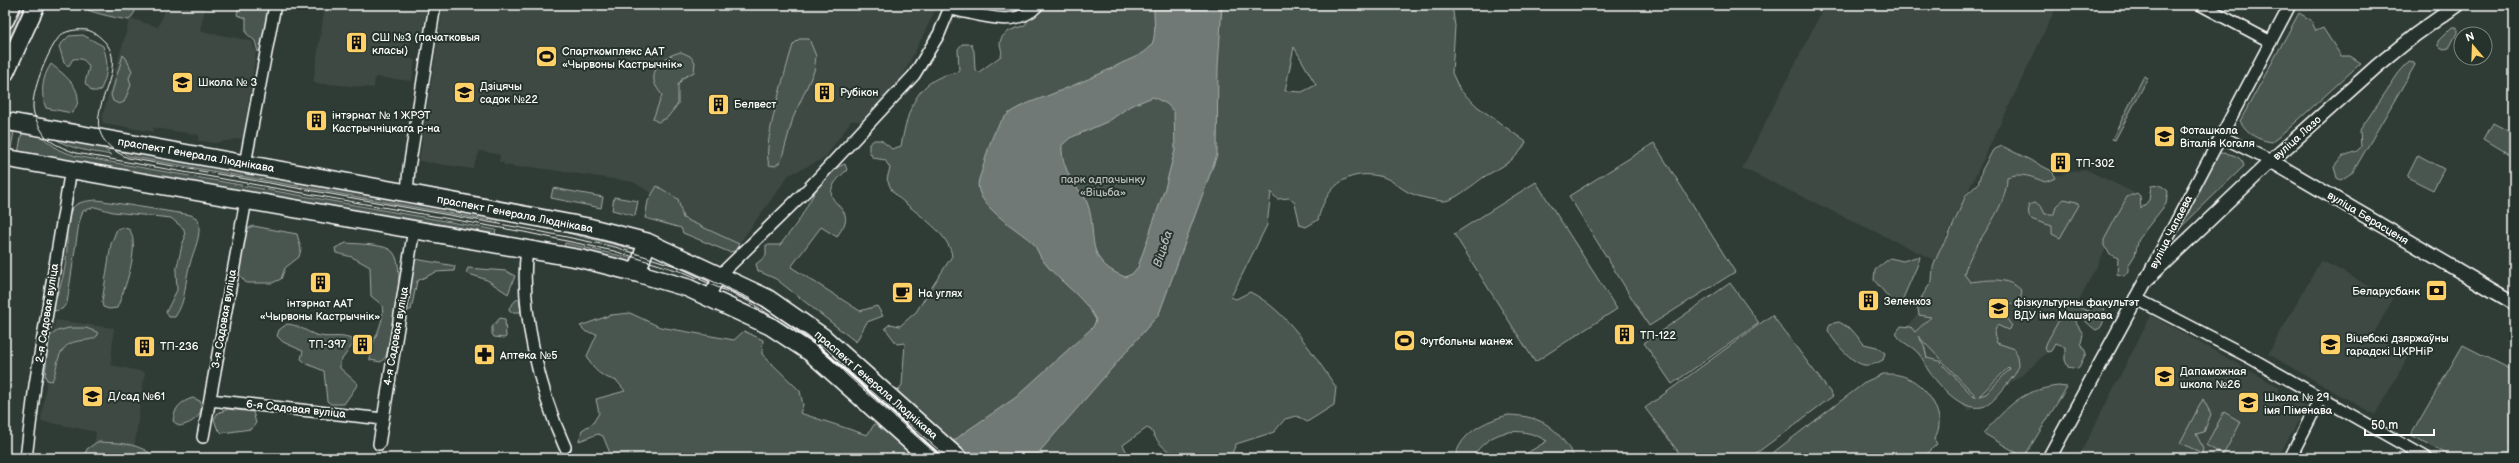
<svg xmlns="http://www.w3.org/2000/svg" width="2519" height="463" font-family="'Balsamiq Sans',sans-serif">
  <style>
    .built { fill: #3c4842 }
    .green { fill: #4a544f; stroke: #a4aaa7; fill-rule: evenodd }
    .water { fill: #707975; stroke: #a9afac; fill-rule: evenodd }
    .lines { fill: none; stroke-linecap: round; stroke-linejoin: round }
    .minor-casing { stroke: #fff; stroke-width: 14 }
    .tertiary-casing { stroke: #fff; stroke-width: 16 }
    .primary-casing { stroke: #fff; stroke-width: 20 }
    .minor { stroke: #26332d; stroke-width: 11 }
    .tertiary { stroke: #26332d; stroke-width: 13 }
    .primary { stroke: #26332d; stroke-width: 17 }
    .tram { stroke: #fff; stroke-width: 1 }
    .labels { text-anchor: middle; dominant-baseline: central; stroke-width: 4; stroke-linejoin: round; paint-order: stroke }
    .poi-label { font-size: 11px; fill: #fff; stroke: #26332d; text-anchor: start }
    .street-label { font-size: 11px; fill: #fff; stroke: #26332d }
    .park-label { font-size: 11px; fill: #b7bbb9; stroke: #26332d }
    .water-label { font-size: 12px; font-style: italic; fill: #b8bcba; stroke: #26332d }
  </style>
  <rect width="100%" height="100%" fill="#2f3b35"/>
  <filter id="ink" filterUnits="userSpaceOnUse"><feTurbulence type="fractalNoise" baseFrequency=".025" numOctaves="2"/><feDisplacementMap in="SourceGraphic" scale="8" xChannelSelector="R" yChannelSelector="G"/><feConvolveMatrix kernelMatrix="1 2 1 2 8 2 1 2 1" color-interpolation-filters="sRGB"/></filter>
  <g filter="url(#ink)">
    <path class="built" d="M167,5H206L200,31L252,41L256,53L243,138L215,143L198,141L199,135L154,128L153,132L103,123L102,117L130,18L158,27Z
      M325,5H427L422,37L411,36L407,58L415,60L412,81L375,77L374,88L313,83Z
      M443,5H938L902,78L884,103L865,121H851L825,158L789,175L739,244L683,218L678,199L658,186L653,194L633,182L524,166L523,168L503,165L504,163L499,162L500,155L480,151L472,169L419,161Z
      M1825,5H2049L2056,8L1935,260L1938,262L1742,168Z
      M2085,169L2135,193L2056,344L2024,374L1968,411L1901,335L1943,282L2002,175L2038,172L2059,175Z
      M2321,260L2393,299L2373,335L2409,356L2375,415L2268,354Z
      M2151,315L2279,387L2277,391L2306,407L2278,458H2078Z
      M55,320L114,328L111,365L145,372L133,457L93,451L96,432L41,421Z"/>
    <path class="green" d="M20,5H25L5,49V38Z
      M87,5H133L135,12L129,20C120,19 94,13 88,10Z
      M239,5H269C269,23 271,38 258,52L255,41L246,33V18L237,15Z
      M1027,5H1452L1455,26L1452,73L1460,90L1478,107L1526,142C1519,158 1502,167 1487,175C1477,181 1454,202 1443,201C1433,200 1419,197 1410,193C1399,188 1391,178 1379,176C1345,169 1325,189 1318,220L1306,227L1300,225L1295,203L1289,198L1277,199L1271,192L1267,225L1231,297L1236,299L1250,292C1288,311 1312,353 1336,387L1334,405L1307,422L1297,416L1285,419L1274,432L1236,444L1230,458C1193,458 1167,463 1151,430L1147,428L1123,445L1130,458H612L603,436L598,434L579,441L582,430L593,423L599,413L596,399L625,391L617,381C602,377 592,370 587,356L597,334L586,332L580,326L611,315L630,313L660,327L734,340L744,331L763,340L762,354L800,391L803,405L800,413L867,435L902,385L905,343L897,344L885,328L890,324L900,326L916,312L952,256C949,231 910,210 894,193C891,190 889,184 887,179L890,168L885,160L873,158L869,151V144L874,140H881L892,149L901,146C908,109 916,78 959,72L958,49L962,44H971L974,51L975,70L979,72L1001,56C1003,51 1000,48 1000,43C1001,32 1015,28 1025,26L1028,20L1025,10ZM1294,47L1316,85L1302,92L1285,91Z
      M2299,13L2311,20L2316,31L2323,28L2341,56H2350L2361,63L2285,132L2272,142C2257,140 2248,134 2240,121Z
      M2452,27H2457V33L2449,48L2444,49L2438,46V41Z
      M83,35L103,46C109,63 108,75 100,91H92L85,83L89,67C85,59 81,58 73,59L68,67L64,63L59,46L69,36Z
      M799,39H809L816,56L814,71L793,118L781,161L775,166L769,165C762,146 783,81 789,58L793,45Z
      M681,52L690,56L695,62L694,72L683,78L678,85V104L667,118L658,122L653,119L662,95C659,91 655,86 654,81C652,64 668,55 681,52Z
      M123,55L126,58L132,71L129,78L131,85L124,102L119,104L113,101L111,95Z
      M2409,61L2414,62L2415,65L2353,172L2341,180L2337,178L2334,167L2343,156L2357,151L2361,147L2360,130L2398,74Z
      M51,64C66,76 89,93 72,113L46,108C40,94 42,77 51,64Z
      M2144,76L2148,78L2115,140L2112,139Z
      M2493,123L2514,134L2512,156L2484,139Z
      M5,131L14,132L10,153L5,152Z
      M22,133L39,135L59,150L76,156L496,230L495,235L18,153Z
      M54,138L103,147L111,155C91,151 71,150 54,138Z
      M1654,143L1735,272L1649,326L1569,196Z
      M2002,146L2052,171L2056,178L2045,182C2033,177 2020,172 2007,177C2007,213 1973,240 1964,274L1970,282C1990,280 2007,276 2022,291L2020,302L2005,306L2004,315L2012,326L2008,330L1997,325L1994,334L1997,343L2015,349C2021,371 2018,370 2005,387C1999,394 1991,405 1982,407C1960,411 1939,385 1928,370C1925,365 1923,358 1919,354C1912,345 1901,344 1896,333L1901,326L1911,327L1915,332L1931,317L1919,315L1917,304L1932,281L1933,267L1940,249L1948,237L1966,195L1978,184L1982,170L1993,150ZM1918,336L1976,396V397H1974L1939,361L1927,358L1924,345ZM2009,367L2010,369L1986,394L1979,396Z
      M117,148L499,217L498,222L128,156Z
      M2218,153C2228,153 2242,155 2244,166L2176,232Z
      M2418,155L2444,169L2433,190L2407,177Z
      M845,164L847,170C810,202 851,202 845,223C843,228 839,233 837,237L821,227L791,267L860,311L877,306L883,316L867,322L856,342L776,279L758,271L756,264L766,256V245H780C786,237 793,229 799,220C811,201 821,172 845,164Z
      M1536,182L1617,309L1535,362L1454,234Z
      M2160,185L2168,191L2166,204L2139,238L2135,255L2128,266V271L2124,276L2117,274L2118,258L2111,255L2104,246V240L2127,197L2137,193L2140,196L2141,209L2149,200L2151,186Z
      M657,186L678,199L683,218L739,244L735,251L729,252L683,233L681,228L645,218L648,201Z
      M553,188L603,197L601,208L551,198Z
      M614,197L638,201L635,216L612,210Z
      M2064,199L2077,202L2079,205L2060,238L2052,234V226L2033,220L2029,216L2028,205L2035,203L2041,206L2045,214H2054L2056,206Z
      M97,200L191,215L198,219C202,237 194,248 190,264C184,283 187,300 175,317H169L166,312L177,290L176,272L182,245L185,238L184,229L171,218L113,212L95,207L83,211L79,223L67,303L62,309L54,311L51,307C61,290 66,268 67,248C68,236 63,219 72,209C77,201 88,201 97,200Z
      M253,226L297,234L301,249L299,257L285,268L281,279L272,283H246L237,271L245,230Z
      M123,227L130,230C140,248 125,289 117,308L109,309L103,307L102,302L111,244L117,229Z
      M568,229L636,247L637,250L567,233Z
      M346,243C357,244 379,244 389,249C411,259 390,337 386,356L381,362L370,360C370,340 386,325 382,305L371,296L370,267L352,257L336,253L335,248Z
      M565,243L635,259L628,263L564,248Z
      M1916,257H1920L1918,264L1900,305H1895L1874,280L1875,270L1890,258L1903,261Z
      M415,259L455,266L454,271L436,272L417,281L411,310H406Z
      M468,268L506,271L515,276L508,294L487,280L466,273Z
      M1730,283L1759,323L1672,384L1644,343Z
      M519,299L521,312H510L509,308L516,300Z
      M2098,301C2106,306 2106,321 2100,328L2096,330C2088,325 2084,317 2075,315L2073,318L2083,334L2081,343L2086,353L2078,369L2068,367L2065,360V347L2055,344L2051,351L2047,352L2045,348L2047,342L2066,307L2072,304L2088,311Z
      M1772,315L1833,396L1750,458H1683L1645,408Z
      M500,318L505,319L506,337L504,338L494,337L492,334V327Z
      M1839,322L1851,329L1864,344L1877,347L1885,353L1883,360C1877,363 1871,366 1864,365C1852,363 1833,341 1828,330L1830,324Z
      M287,324C299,325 305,331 316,335C328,339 340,334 351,339L353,344L340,362V368L358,384L344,404H331L327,401L324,371L307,364L301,359L303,351L283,342L277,336L279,330Z
      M69,328H86L97,332L98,335C89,345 73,335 62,351C56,360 57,371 52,381L47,380L45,376L49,337L57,331Z
      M2463,345L2514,371V434L2510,442L2514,444V458H2454L2411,435Z
      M1883,374C1892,374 1899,374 1908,378C1928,387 1949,418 1934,439L1937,444L1923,458H1766L1867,381Z
      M2058,386L2067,387L2024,457L1983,433C2010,406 2018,391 2058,386Z
      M193,398L200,401C205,415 192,424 179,426L173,421C175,407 180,402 193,398Z
      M2203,399L2211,414L2204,432L2196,434L2203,448L2202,453L2180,443Z
      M228,409L253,412L256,423L251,429L222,433L217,428L214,419L218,413Z
      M2224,412L2241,422L2223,455L2206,445Z
      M1508,415C1544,416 1557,428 1575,458H1519L1547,441C1519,424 1489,430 1472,458H1455C1460,433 1485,421 1508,415Z
      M97,442C117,443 133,442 150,453L151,458H83L87,449Z"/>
    <path class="water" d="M1154,5H1222L1218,67L1217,155L1159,314L1034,458H932L965,432L1015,398L1093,327L1096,320C1084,296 1059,282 1044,262C1039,256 1037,248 1033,243C1018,229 971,204 979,179C987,158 990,129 1008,114C1021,104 1038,100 1052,94C1077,84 1101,74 1124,62C1133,58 1144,54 1150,47C1158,38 1153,16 1154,5ZM1153,97L1167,104L1174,112L1175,150L1165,188L1138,267L1132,274L1125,277C1080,259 1100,232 1086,200C1084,194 1078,190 1075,185C1067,173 1061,159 1062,145L1070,138L1109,121L1130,106Z"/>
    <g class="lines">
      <defs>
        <path id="minor" d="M2201,5L2271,42
          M951,9C979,14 1016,30 1038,5
          M2220,136L2271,161
          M245,164L275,5
          M407,193L409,168L435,5
          M527,249C519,309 540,392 565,447
          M2148,275L2290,5
          M709,297L720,275L808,189L914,75L939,34L951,5
          M2135,298L2247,356L2427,458
          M210,400L383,419
          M203,437L246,200
          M379,444L414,229
          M26,458L35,385L71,169
          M2290,458L2320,399"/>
        <path id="tertiary" d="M2271,161L2514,303
          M2049,458L2146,280L2271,161L2377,66L2415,35L2457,5"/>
        <path id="primary" d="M5,20L12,5
          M5,73L36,5
          M5,121L407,193L588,227L647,242L767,298L823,337L958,458
          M5,158L582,259L637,273L688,288L770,326L811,353L929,458
          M637,273L647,242"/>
      </defs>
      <use href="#minor" class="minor-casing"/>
      <use href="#tertiary" class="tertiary-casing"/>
      <use href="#primary" class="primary-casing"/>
      <use href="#minor" class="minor"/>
      <use href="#tertiary" class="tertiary"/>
      <use href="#primary" class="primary"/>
      <path class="tram" d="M941,458L847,375L824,351L803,336L748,301L686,273L614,251L524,232L76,153C68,150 57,146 49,140C42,134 32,115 33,105C33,88 49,47 61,35C67,30 80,29 87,30C95,32 100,37 105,42C135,76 60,127 128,158L533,230L615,247L688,270L749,298L826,348L850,372L948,458"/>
    </g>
  </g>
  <defs>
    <symbol id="building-square" viewBox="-11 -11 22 22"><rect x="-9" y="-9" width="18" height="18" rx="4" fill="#ffd166" stroke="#26332d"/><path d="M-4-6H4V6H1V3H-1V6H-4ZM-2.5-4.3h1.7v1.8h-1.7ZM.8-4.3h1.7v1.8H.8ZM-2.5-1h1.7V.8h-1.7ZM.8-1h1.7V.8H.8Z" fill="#111"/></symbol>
    <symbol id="stadium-square" viewBox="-11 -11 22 22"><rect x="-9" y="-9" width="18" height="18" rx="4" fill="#ffd166" stroke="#26332d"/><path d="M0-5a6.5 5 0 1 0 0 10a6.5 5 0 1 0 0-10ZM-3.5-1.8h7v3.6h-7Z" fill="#111"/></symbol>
    <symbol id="school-square" viewBox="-11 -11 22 22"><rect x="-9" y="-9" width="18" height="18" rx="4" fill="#ffd166" stroke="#26332d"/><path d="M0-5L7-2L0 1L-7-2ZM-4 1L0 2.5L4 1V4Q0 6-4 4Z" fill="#111"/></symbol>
    <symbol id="bank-square" viewBox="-11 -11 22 22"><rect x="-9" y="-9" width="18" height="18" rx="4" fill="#ffd166" stroke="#26332d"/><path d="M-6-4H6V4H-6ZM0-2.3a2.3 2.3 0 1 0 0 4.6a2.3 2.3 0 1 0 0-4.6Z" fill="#111"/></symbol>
    <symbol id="cafe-square" viewBox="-11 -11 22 22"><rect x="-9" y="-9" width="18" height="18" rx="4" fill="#ffd166" stroke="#26332d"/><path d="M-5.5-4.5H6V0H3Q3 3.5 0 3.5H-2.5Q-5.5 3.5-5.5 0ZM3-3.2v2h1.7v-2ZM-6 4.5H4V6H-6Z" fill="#111"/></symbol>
    <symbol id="university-square" viewBox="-11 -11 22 22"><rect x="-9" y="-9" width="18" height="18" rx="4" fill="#ffd166" stroke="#26332d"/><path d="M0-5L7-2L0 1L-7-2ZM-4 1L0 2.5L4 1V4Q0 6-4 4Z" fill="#111"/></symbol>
    <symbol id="pharmacy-square" viewBox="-11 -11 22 22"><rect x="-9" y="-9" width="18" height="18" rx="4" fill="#ffd166" stroke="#26332d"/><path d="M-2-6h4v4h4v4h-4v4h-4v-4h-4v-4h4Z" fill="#111"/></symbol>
  </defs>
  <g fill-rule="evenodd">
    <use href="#building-square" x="344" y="30" width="25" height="25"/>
    <use href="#stadium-square" x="534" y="44" width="25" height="25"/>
    <use href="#school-square" x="170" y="70" width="25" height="25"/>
    <use href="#school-square" x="452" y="80" width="25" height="25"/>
    <use href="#building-square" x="812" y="80" width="25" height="25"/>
    <use href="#building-square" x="706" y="92" width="25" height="25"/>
    <use href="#building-square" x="304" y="108" width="25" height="25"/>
    <use href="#school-square" x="2152" y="124" width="25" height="25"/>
    <use href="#building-square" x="2048" y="150" width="25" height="25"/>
    <use href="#building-square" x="308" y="270" width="25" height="25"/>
    <use href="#bank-square" x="2424" y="278" width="25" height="25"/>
    <use href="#cafe-square" x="890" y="280" width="25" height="25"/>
    <use href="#building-square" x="1856" y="288" width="25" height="25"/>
    <use href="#university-square" x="1986" y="296" width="25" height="25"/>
    <use href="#building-square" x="1612" y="322" width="25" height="25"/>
    <use href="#stadium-square" x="1392" y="328" width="25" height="25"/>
    <use href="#building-square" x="350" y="332" width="25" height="25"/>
    <use href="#school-square" x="2318" y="332" width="25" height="25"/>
    <use href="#building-square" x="132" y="334" width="25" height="25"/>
    <use href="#pharmacy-square" x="472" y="342" width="25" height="25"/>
    <use href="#school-square" x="2152" y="364" width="25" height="25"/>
    <use href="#school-square" x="80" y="384" width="25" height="25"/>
    <use href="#school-square" x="2236" y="390" width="25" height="25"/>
  </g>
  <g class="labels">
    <g class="poi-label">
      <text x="372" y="37">СШ №3 (пачатковыя<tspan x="372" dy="13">класы)</tspan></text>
      <text x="562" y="51">Спарткомплекс ААТ<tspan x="562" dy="13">«Чырвоны Кастрычнік»</tspan></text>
      <text x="198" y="82">Школа № 3</text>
      <text x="480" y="86">Дзіцячы<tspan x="480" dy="13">садок №22</tspan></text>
      <text x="840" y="92">Рубікон</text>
      <text x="734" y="104">Белвест</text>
      <text x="332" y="115">інтэрнат № 1 ЖРЭТ<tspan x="332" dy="13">Кастрычніцкага р-на</tspan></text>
      <text x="2180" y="130">Фоташкола<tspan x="2180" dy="13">Віталія Когаля</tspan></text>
      <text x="2076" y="163">ТП-302</text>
      <text x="2420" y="291" text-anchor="end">Беларусбанк</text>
      <text x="918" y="293">На углях</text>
      <text x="1884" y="301">Зеленхоз</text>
      <text x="2014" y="302">фізкультурны факультэт<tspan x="2014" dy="13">ВДУ імя Машэрава</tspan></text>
      <text x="320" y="303" text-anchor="middle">інтэрнат ААТ<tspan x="320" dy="13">«Чырвоны Кастрычнік»</tspan></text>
      <text x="1640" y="335">ТП-122</text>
      <text x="2346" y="338">Віцебскі дзяржаўны<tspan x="2346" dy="13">гарадскі ЦКРНіР</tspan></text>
      <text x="1420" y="341">Футбольны манеж</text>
      <text x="346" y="344" text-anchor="end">ТП-397</text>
      <text x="160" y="346">ТП-236</text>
      <text x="500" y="355">Аптека №5</text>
      <text x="2180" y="371">Дапаможная<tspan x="2180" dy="13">школа №26</tspan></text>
      <text x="108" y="396">Д/сад №61</text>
      <text x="2264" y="397">Школа № 29<tspan x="2264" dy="13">імя Піменава</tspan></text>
    </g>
    <g class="street-label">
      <text transform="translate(2297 138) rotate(-42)">вуліца Лазо</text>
      <text transform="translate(196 155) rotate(10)">праспект Генерала Люднікава</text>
      <text transform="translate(515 214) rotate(11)">праспект Генерала Люднікава</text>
      <text transform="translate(2368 218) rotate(31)">вуліца Берасценя</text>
      <text transform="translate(2171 232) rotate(-63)">вуліца Чапаева</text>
      <text transform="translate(47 313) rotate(-81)">2-я Садовая вуліца</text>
      <text transform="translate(224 319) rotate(-80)">3-я Садовая вуліца</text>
      <text transform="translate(396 336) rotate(-80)">4-я Садовая вуліца</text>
      <text transform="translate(876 385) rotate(41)">праспект Генерала Люднікава</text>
      <text transform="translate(296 409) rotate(6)">6-я Садовая вуліца</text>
    </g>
    <g class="park-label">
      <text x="1103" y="179">парк адпачынку<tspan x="1103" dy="13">«Віцьба»</tspan></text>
    </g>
    <g class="water-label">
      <text transform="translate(1163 249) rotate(-72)">Віцьба</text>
    </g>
  </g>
  <rect width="2519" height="463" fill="none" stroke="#26332d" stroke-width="20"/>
  <rect x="10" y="10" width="2499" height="443" fill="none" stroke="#fff" stroke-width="1.5" filter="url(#ink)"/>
  <g transform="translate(2473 46) rotate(341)"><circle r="19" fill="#26332d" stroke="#7d8581"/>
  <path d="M0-3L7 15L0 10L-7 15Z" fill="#ffd166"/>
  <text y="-6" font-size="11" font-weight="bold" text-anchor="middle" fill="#ffffff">N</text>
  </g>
  <path d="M2365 429v6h69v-6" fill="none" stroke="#ffffff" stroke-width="2"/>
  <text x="2371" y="429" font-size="12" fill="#ffffff" stroke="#26332d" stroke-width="3" paint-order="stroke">50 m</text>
</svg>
